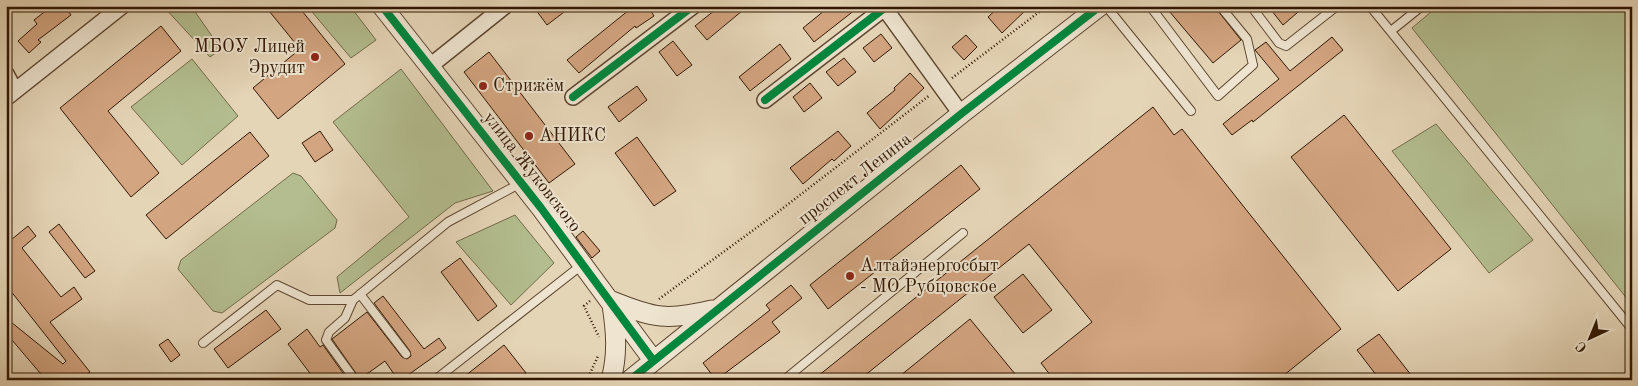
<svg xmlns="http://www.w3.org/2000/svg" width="1638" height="386" font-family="'Old Standard TT',serif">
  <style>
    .green { fill: #b3bd8f; stroke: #726a48 }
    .building { fill: #d3a581; stroke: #301702 }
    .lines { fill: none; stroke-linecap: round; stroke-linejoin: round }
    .service-casing { stroke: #5d462f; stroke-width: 10 }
    .minor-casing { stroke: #5d462f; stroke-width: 18 }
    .tertiary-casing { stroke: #5d462f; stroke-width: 21 }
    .path { stroke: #301702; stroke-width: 2.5; stroke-dasharray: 1 2.5; stroke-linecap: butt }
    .service { stroke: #eee4d0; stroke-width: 8 }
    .minor { stroke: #eee4d0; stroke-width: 15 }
    .tertiary { stroke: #eee4d0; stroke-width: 19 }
    .cycleway-casing { stroke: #eee4d0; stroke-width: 11 }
    .cycleway { stroke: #00873e; stroke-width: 8 }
    .poi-dot { fill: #8f2418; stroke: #eee4d0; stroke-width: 2 }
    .labels { text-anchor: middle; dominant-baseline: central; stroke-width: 4; stroke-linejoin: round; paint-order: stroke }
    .poi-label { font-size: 18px; fill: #301702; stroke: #eee4d0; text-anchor: start }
    .street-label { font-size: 18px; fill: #301702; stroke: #eee4d0 }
  </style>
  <rect width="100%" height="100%" fill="#e5d5b7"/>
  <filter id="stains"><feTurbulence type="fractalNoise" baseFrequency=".004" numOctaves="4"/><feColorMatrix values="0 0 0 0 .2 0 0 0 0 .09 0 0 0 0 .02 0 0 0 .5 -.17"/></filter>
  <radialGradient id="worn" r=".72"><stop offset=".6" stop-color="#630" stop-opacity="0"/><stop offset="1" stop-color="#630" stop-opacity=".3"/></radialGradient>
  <path class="green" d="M163,6H191L221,49L210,57Z
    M307,6H350L376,40L351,58Z
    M1438,6H1632V305L1412,28Z
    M192,59L238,116L182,165L131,107Z
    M401,69L493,191L455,203L340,293L337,277L409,217L333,122Z
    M1436,124L1533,240L1489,273L1392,151Z
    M293,173L301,176L337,220L335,228L222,313L213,311L178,269L181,260Z
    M515,215L554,263L511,305L456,242Z"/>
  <path class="building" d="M52,6H65L71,15L38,40L41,42L29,53L18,41L37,24L34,20Z
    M265,6H298L345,64L278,119L253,88L300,49Z
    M533,6H572L547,25Z
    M634,6H648L654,16L636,28L635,26L579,73L567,60Z
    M720,6H748L707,40L695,26Z
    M830,6H860L814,42L803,28Z
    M1000,6H1030L1002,33L988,17Z
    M1175,6H1214L1241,40L1213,63L1169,11Z
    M1268,6H1305L1283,25Z
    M161,26L181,51L108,111L159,173L131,197L60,108Z
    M881,34L892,48L874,62L863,48Z
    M966,35L977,47L964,60L952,47Z
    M1332,37L1343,50L1253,122L1252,120L1232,135L1223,124L1279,79L1255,50L1266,42L1290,71Z
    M673,41L692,65L677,76L659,52Z
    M780,44L791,59L750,91L739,77Z
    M489,52L575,164L549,183L464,72Z
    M844,58L856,72L838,86L826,72Z
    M910,73L924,88L880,129L867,113L895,90L894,88Z
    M810,83L822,98L804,112L793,97Z
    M637,86L647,100L619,122L608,107Z
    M1153,107L1174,135L1182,129L1341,329L1278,380H1054L1041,363L1092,322L1029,244L859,380H813Z
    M1344,115L1451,249L1398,291L1291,157Z
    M320,131L333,150L315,162L302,143Z
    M838,131L851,146L834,161L832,159L803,184L790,168Z
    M250,132L269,156L166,239L146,215Z
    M637,137L676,191L654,206L615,153Z
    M961,165L980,189L828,309L810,285Z
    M59,224L95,271L85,278L49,232Z
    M28,226L36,236L22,248L61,297L74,287L82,299L50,322L90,372L80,380H46L6,333V318L63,364L66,361L6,285V244Z
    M583,231L600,251L592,258L576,237Z
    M460,258L497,306L478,321L441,272Z
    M1023,274L1052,310L1023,333L994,297Z
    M791,285L802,298L772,322L780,332L716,380L703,363L770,310L766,305Z
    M383,296L424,349L439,338L446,348L401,380H398L385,361L360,379L332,339L367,312L402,357L407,359L411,356L410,351L374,303Z
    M266,310L281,329L228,368L214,349Z
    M970,319L1020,380H895Z
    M307,329L320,347L323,345L348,380H315L288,344Z
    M1379,334L1415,380H1380L1357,350Z
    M168,339L180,355L171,362L159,345Z
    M504,345L526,373L517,380H460Z"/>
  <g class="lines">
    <defs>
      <path id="service" d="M1106,6L1191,111
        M1150,6L1218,96L1253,65L1247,39L1220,6
        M1251,6L1279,43L1286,46L1337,6
        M1370,6L1632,329
        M1391,31L1422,6
        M360,294L406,354
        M353,300L345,318L329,332L326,340L355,380
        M203,343L277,285L309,300H353L448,222L521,183
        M435,380L583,264
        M784,380L963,233"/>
      <path id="minor" d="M883,6L961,114
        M430,66L505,6
        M6,74L15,91
        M573,97L693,6
        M6,98L122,6
        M765,100L887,6"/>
      <path id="tertiary" d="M382,6L541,208L653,360
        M612,301C654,318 667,321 712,310
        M611,380C618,354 616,331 612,305
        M630,380L961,114L1100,6"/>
    </defs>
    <use href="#service" class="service-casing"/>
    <use href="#minor" class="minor-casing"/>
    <use href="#tertiary" class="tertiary-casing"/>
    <path class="path" d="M952,78L1047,6
      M659,299L774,215L930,95
      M590,301L584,306L599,337
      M587,380L598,356"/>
    <use href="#service" class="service"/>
    <use href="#minor" class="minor"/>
    <use href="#tertiary" class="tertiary"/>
    <defs>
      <path id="cycleway" d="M382,6L541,208L653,360
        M573,97L693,6
        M765,100L887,6
        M630,380L961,114L1100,6"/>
    </defs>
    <use href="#cycleway" class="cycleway-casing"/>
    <use href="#cycleway" class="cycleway"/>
  </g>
  <g class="poi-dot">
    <circle cx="315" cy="57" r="5"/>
    <circle cx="483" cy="86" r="5"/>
    <circle cx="529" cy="136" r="5"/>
    <circle cx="850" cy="276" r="5"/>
  </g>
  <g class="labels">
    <g class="poi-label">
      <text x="305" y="47" text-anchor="end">МБОУ Лицей<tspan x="305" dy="21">Эрудит</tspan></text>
      <text x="493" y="86">Стрижём</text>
      <text x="539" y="136">АНИКС</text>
      <text x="860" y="266">Алтайэнергосбыт<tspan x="860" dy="21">- МО Рубцовское</tspan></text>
    </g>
    <g class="street-label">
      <text transform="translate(532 172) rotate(52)">улица Жуковского</text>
      <text transform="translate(855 179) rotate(-38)">проспект Ленина</text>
    </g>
  </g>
  <rect width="1638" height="386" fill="none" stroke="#e5d5b7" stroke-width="25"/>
  <rect x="8" y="8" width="1623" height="371" fill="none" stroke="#301702" stroke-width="2.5"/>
  <rect x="12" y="12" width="1613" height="361" fill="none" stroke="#301702"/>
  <g transform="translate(1590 338) rotate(224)" stroke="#eee4d0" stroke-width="4" paint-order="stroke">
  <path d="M0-4L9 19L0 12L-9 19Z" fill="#301702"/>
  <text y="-8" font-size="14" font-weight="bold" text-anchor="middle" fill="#301702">С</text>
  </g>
  <rect width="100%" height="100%" filter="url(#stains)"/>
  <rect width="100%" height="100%" fill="url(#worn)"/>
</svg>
